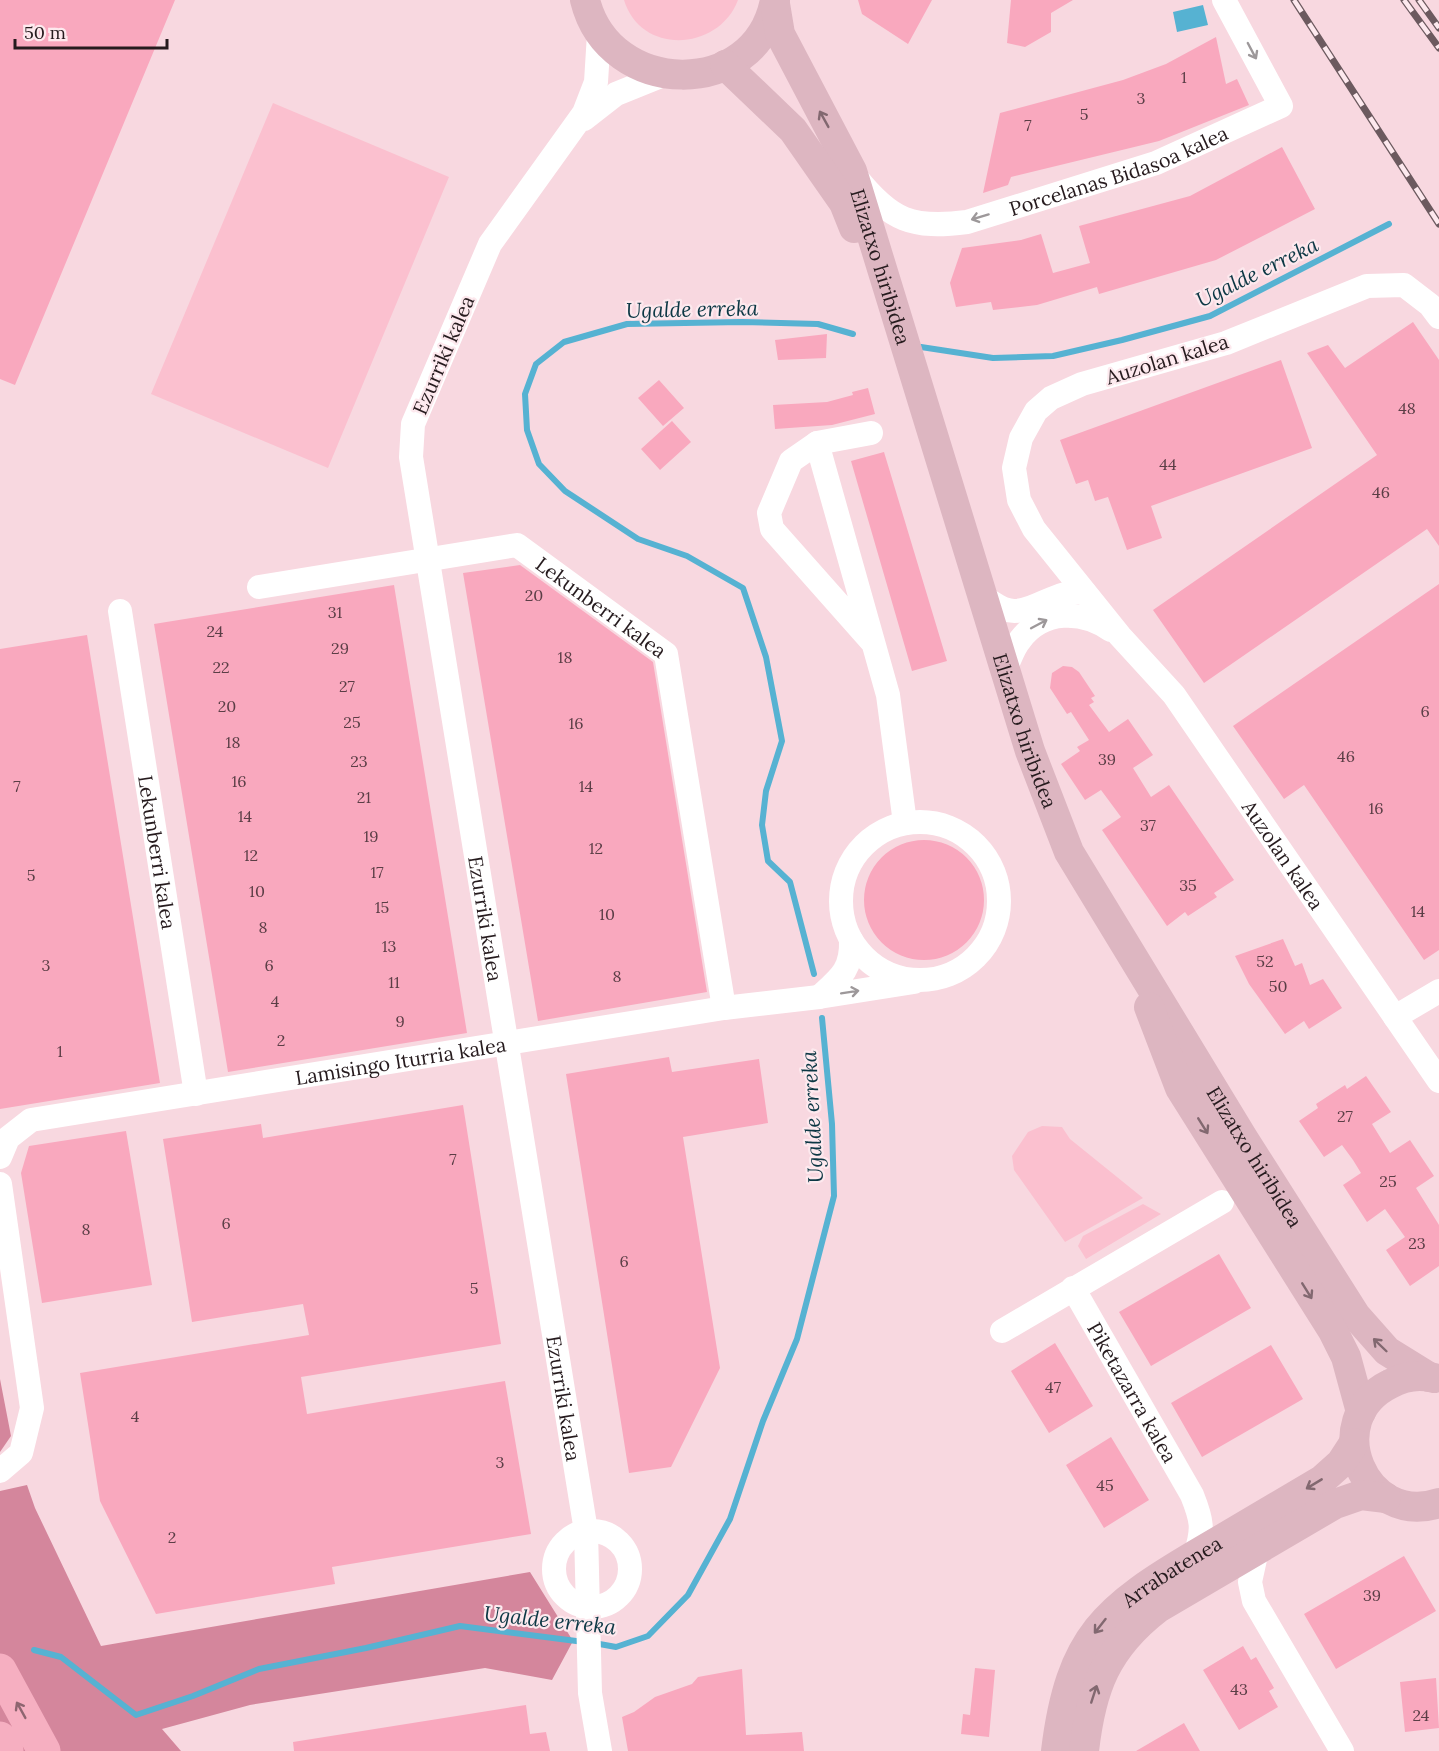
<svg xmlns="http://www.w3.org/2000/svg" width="1439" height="1751" font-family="Lora,serif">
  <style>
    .green { fill: #fbc0cf }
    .forest { fill: #d4869c }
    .water { fill: #56b2d2 }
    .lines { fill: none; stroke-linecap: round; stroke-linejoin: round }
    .stream { stroke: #56b2d2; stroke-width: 6 }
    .building { fill: #f9a8be }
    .minor { stroke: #fff; stroke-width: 24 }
    .major { stroke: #ddb6c1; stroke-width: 30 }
    .highway { stroke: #f6afc1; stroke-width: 33 }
    .rail-casing { stroke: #6c5a5f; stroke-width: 7 }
    .rail { stroke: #fde9ee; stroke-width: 4.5; stroke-dasharray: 14; stroke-linecap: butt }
    .oneway { stroke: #9d989a }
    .oneway2 { stroke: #826870 }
    .oneway3 { stroke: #8e6570 }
    .labels { text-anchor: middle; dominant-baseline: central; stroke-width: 4.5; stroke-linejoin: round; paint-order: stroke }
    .number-label { font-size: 16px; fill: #5b3e46 }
    .street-label { font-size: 20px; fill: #261b1e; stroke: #fde9ee }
    .water-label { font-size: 21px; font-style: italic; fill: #0c3744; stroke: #fde9ee }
  </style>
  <rect width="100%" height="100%" fill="#f8d8e0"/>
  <path class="green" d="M624,0H738C719,51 641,56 624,0Z
    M273,103L449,177L328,468L151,394Z
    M1042,1126L1062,1127L1070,1139L1143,1198L1065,1242L1014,1170L1012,1156L1028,1132Z
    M1143,1204L1161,1214L1086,1259L1078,1246L1083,1236Z"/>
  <path class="forest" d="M0,1379L11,1436L0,1452Z
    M27,1485L35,1508L101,1646L530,1572L573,1641L552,1680L485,1668L250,1705L162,1729L181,1751H0V1491Z"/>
  <path class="water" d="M1203,5L1208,25L1177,32L1173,12Z"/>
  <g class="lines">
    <path class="stream" d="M921,347L993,358L1053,356L1122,340L1210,316L1389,224
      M814,974L790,882L768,861L762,825L766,791L782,741L766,657L743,588L687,556L638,539L565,491L539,464L527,430L525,394L536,364L564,342L627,324L742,322L818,324L853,334
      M594,1643L616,1647L648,1636L688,1595L730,1519L763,1421L797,1339L834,1196L832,1124L822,1018
      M34,1650L61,1657L136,1715L193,1696L259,1669L366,1648L460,1626L584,1642"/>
  </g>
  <path class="building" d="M0,0H175L15,385L0,379Z
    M858,0H932L908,44L862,14Z
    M1011,0H1073L1051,13V32L1025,47L1007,43Z
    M1216,37L1226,84L1237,79L1249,105L1159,141L1011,177L1008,185L983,193L1000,113L1123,80L1166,64Z
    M1282,147L1315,209L1216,260L1099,294L1097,287L1037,305L993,310L991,302L956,307L950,283L962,248L1021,240L1041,234L1053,273L1090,263L1079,226L1190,196Z
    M1413,322L1439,360V546L1427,529L1204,683L1153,610L1377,455L1307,353L1328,345L1345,368Z
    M827,334L826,358L778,360L775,340Z
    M1281,360L1312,448L1151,506L1162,538L1127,550L1108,497L1095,501L1088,480L1076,484L1060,440Z
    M659,380L684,408L663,426L638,398Z
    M868,388L875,414L832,425L775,429L773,405L827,402L853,395L852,392Z
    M672,421L691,442L660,470L641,449Z
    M884,452L947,661L912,671L851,461Z
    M520,565L653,662L707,992L538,1021L463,573Z
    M1439,584V950L1424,960L1304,785L1284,799L1233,726Z
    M394,585L467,1033L228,1072L154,624Z
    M87,635L160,1083L0,1109V649Z
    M1063,666L1072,667L1079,672L1095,696L1091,698L1094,702L1089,705L1109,732L1128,719L1153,755L1133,768L1151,797L1169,785L1234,880L1214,893L1217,897L1188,916L1185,912L1167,926L1102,830L1121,817L1101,790L1085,800L1061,764L1080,751L1077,747L1089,740L1071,712L1067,714L1050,688L1052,673Z
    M864 900a60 60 0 1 1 120 0a60 60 0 1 1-120 0Z
    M1283,939L1295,966L1302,963L1310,985L1323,979L1342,1008L1309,1029L1304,1021L1285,1034L1249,984L1235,956Z
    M669,1057L672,1072L759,1059L768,1123L683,1137L720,1368L671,1467L629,1473L566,1074Z
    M1366,1076L1391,1112L1372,1124L1390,1153L1410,1140L1434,1176L1416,1188L1439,1225V1266L1410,1286L1386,1250L1405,1237L1385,1209L1367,1222L1343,1185L1361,1173L1353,1160L1342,1145L1324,1157L1299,1121L1318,1108L1316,1104L1345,1085L1347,1089Z
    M463,1105L501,1344L301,1377L307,1414L505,1381L531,1534L332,1567L335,1584L156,1614L100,1501L80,1373L309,1335L303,1304L192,1322L163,1139L261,1124L263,1138Z
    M126,1131L152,1285L42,1303L21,1173L29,1146Z
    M1219,1254L1251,1308L1151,1366L1119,1312Z
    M1055,1343L1093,1406L1049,1433L1011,1371Z
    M1271,1345L1303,1399L1202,1457L1171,1403Z
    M1111,1437L1149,1500L1104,1528L1066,1465Z
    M1404,1556L1436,1611L1336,1669L1304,1614Z
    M1243,1646L1251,1660L1256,1657L1274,1688L1269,1691L1278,1707L1239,1730L1203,1670Z
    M975,1668L995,1670L989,1737L961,1734L963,1714L970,1715Z
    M742,1669L746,1735L802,1732L804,1751H628L622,1717L634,1712L655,1697L692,1684L698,1677Z
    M1436,1678L1439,1728L1405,1732L1400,1682Z
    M526,1705L530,1734L546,1732L550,1751H294L293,1742Z
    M1184,1723L1200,1751H1136Z"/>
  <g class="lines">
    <g class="minor">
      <path id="s1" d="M599,34L596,82L584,113L490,244L413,424L411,457L586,1531L590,1693L600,1751"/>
      <path d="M584,119L616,94L663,75"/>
      <path id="s2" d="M856,177C891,221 912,229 967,222L1156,163L1281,106L1224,0"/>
      <path id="s3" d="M1439,317L1430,305L1404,285L1367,286L1226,343L1082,384L1051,398L1036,411L1021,438L1014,468L1019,500L1034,529L1120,636L1174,695L1439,1081"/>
      <path d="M817,443L871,433"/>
      <path id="s4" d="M259,587L517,545L666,654L724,1008"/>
      <path d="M983,597C990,601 997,606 1004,609C1029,619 1056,587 1085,593"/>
      <path id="s5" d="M120,611L196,1094"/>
      <path d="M873,643L772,529L769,513L791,461L817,443L888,695L905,823"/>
      <path d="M1005,669C1010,660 1013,648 1020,640C1043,609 1082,610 1111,630"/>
      <circle cx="920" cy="901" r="79"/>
      <path d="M851,940C852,970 840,978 819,997L914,982"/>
      <path d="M1395,1017L1439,991"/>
      <path id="s6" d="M0,1157L8,1138L31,1120L724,1008L819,997"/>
      <path d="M0,1184L32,1408L21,1453L0,1471"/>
      <path id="s7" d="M1073,1288L1192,1495C1202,1520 1204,1529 1195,1555"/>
      <path d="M1002,1331L1222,1202"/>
      <circle cx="592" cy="1569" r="38"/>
      <path d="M1257,1550L1250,1582L1254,1601L1342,1751"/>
    </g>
    <g class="major">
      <path d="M585,0C609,98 756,101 775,0"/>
      <path id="s8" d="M775,4L780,34L852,171L1030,751L1069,852L1243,1138L1356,1316L1387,1351L1429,1377"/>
      <path d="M725,65L793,130L844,203L854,228"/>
      <path d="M1149,1007L1180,1088L1333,1331L1346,1357L1361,1412"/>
      <path d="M1434,1378C1419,1374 1403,1377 1390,1384C1319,1419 1364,1528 1439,1503"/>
      <path id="s9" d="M1056,1751C1070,1636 1105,1608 1200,1552C1241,1528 1281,1504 1322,1480L1341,1463L1354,1443"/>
      <path d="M1084,1751C1091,1688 1106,1648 1158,1608L1335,1504L1361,1495L1386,1498"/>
    </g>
    <path class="highway" d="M0,1670L44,1751
      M0,1738L7,1751"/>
    <defs>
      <path id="rail" d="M1294,0L1439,224
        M1404,0L1439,48
        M1419,0L1439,28"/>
    </defs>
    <use href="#rail" class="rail-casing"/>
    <use href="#rail" class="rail"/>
  </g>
  <defs><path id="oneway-shaft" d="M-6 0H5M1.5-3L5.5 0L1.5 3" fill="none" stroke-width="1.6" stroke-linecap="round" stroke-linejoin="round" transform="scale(1.5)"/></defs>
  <g class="oneway">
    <use href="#oneway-shaft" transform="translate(1252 51) rotate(62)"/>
    <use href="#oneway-shaft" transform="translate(980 217) rotate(163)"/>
    <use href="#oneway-shaft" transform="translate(1039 624) rotate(-28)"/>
    <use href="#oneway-shaft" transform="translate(850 992) rotate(-9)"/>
  </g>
  <g class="oneway2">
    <use href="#oneway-shaft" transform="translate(824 119) rotate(-119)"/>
    <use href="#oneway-shaft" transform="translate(1203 1126) rotate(58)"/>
    <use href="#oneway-shaft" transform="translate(1307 1291) rotate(58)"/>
    <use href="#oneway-shaft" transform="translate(1380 1345) rotate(-136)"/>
    <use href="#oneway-shaft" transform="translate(1314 1484) rotate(149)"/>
    <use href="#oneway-shaft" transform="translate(1100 1626) rotate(128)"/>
    <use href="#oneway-shaft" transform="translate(1094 1694) rotate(-72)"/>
  </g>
  <use class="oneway3" href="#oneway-shaft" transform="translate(21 1710) rotate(-119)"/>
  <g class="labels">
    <g class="number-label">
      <text x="1184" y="77">1</text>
      <text x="1141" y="98">3</text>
      <text x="1084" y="114">5</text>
      <text x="1028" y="125">7</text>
      <text x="1407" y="408">48</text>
      <text x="1168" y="464">44</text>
      <text x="1381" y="492">46</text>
      <text x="534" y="595">20</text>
      <text x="335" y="612">31</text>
      <text x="215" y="631">24</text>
      <text x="340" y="648">29</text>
      <text x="565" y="657">18</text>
      <text x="221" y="667">22</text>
      <text x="347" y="686">27</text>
      <text x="227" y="706">20</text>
      <text x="1425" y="711">6</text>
      <text x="352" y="722">25</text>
      <text x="576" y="723">16</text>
      <text x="233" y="742">18</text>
      <text x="1346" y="756">46</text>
      <text x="1107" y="759">39</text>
      <text x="359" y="761">23</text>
      <text x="239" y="781">16</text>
      <text x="17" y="786">7</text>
      <text x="586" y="786">14</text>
      <text x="364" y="797">21</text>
      <text x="1376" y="808">16</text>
      <text x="245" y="816">14</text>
      <text x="1148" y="825">37</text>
      <text x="371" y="836">19</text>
      <text x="596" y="848">12</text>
      <text x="251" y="855">12</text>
      <text x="377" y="872">17</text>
      <text x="31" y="875">5</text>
      <text x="1188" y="885">35</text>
      <text x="257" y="891">10</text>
      <text x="382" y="907">15</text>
      <text x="1418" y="911">14</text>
      <text x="607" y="914">10</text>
      <text x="263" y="927">8</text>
      <text x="389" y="946">13</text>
      <text x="1265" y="961">52</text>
      <text x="46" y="965">3</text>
      <text x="269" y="965">6</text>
      <text x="617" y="976">8</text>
      <text x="394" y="982">11</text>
      <text x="1278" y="986">50</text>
      <text x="275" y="1001">4</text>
      <text x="400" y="1021">9</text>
      <text x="281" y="1040">2</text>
      <text x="60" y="1051">1</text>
      <text x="1345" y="1116">27</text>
      <text x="453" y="1159">7</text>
      <text x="1388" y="1181">25</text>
      <text x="226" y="1223">6</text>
      <text x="86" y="1229">8</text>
      <text x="1417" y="1243">23</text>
      <text x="624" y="1261">6</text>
      <text x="474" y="1288">5</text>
      <text x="1053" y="1387">47</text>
      <text x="135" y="1416">4</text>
      <text x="500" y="1462">3</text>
      <text x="1105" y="1485">45</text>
      <text x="172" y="1537">2</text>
      <text x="1372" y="1595">39</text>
      <text x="1239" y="1689">43</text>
      <text x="1421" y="1715">24</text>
    </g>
    <g class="street-label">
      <text stroke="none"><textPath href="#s2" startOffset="288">Porcelanas Bidasoa kalea</textPath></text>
      <text stroke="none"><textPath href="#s8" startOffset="285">Elizatxo hiribidea</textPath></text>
      <text transform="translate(443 355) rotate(-67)">Ezurriki kalea</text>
      <text transform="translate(1167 359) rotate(-17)">Auzolan kalea</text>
      <text stroke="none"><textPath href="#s4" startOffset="366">Lekunberri kalea</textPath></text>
      <text stroke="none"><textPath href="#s8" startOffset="771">Elizatxo hiribidea</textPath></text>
      <text stroke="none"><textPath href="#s5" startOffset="244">Lekunberri kalea</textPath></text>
      <text stroke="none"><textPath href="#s3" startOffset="978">Auzolan kalea</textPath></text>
      <text stroke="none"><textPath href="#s1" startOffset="939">Ezurriki kalea</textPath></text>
      <text stroke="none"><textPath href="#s6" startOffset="424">Lamisingo Iturria kalea</textPath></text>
      <text stroke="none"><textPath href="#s8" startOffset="1257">Elizatxo hiribidea</textPath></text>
      <text stroke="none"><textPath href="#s7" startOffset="120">Piketazarra kalea</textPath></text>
      <text stroke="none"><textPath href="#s1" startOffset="1425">Ezurriki kalea</textPath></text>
      <text stroke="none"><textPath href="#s9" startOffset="225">Arrabatenea</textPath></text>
    </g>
    <g class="water-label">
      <text transform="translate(1257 272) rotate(-26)">Ugalde erreka</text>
      <text transform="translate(692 309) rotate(-1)">Ugalde erreka</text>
      <text transform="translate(812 1117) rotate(-93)">Ugalde erreka</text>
      <text transform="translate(550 1620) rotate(6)">Ugalde erreka</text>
    </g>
  </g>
  <path d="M15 39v9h152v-9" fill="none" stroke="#261b1e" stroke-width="3"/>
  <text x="24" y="39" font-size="18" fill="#261b1e" stroke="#fde9ee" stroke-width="4.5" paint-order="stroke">50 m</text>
</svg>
